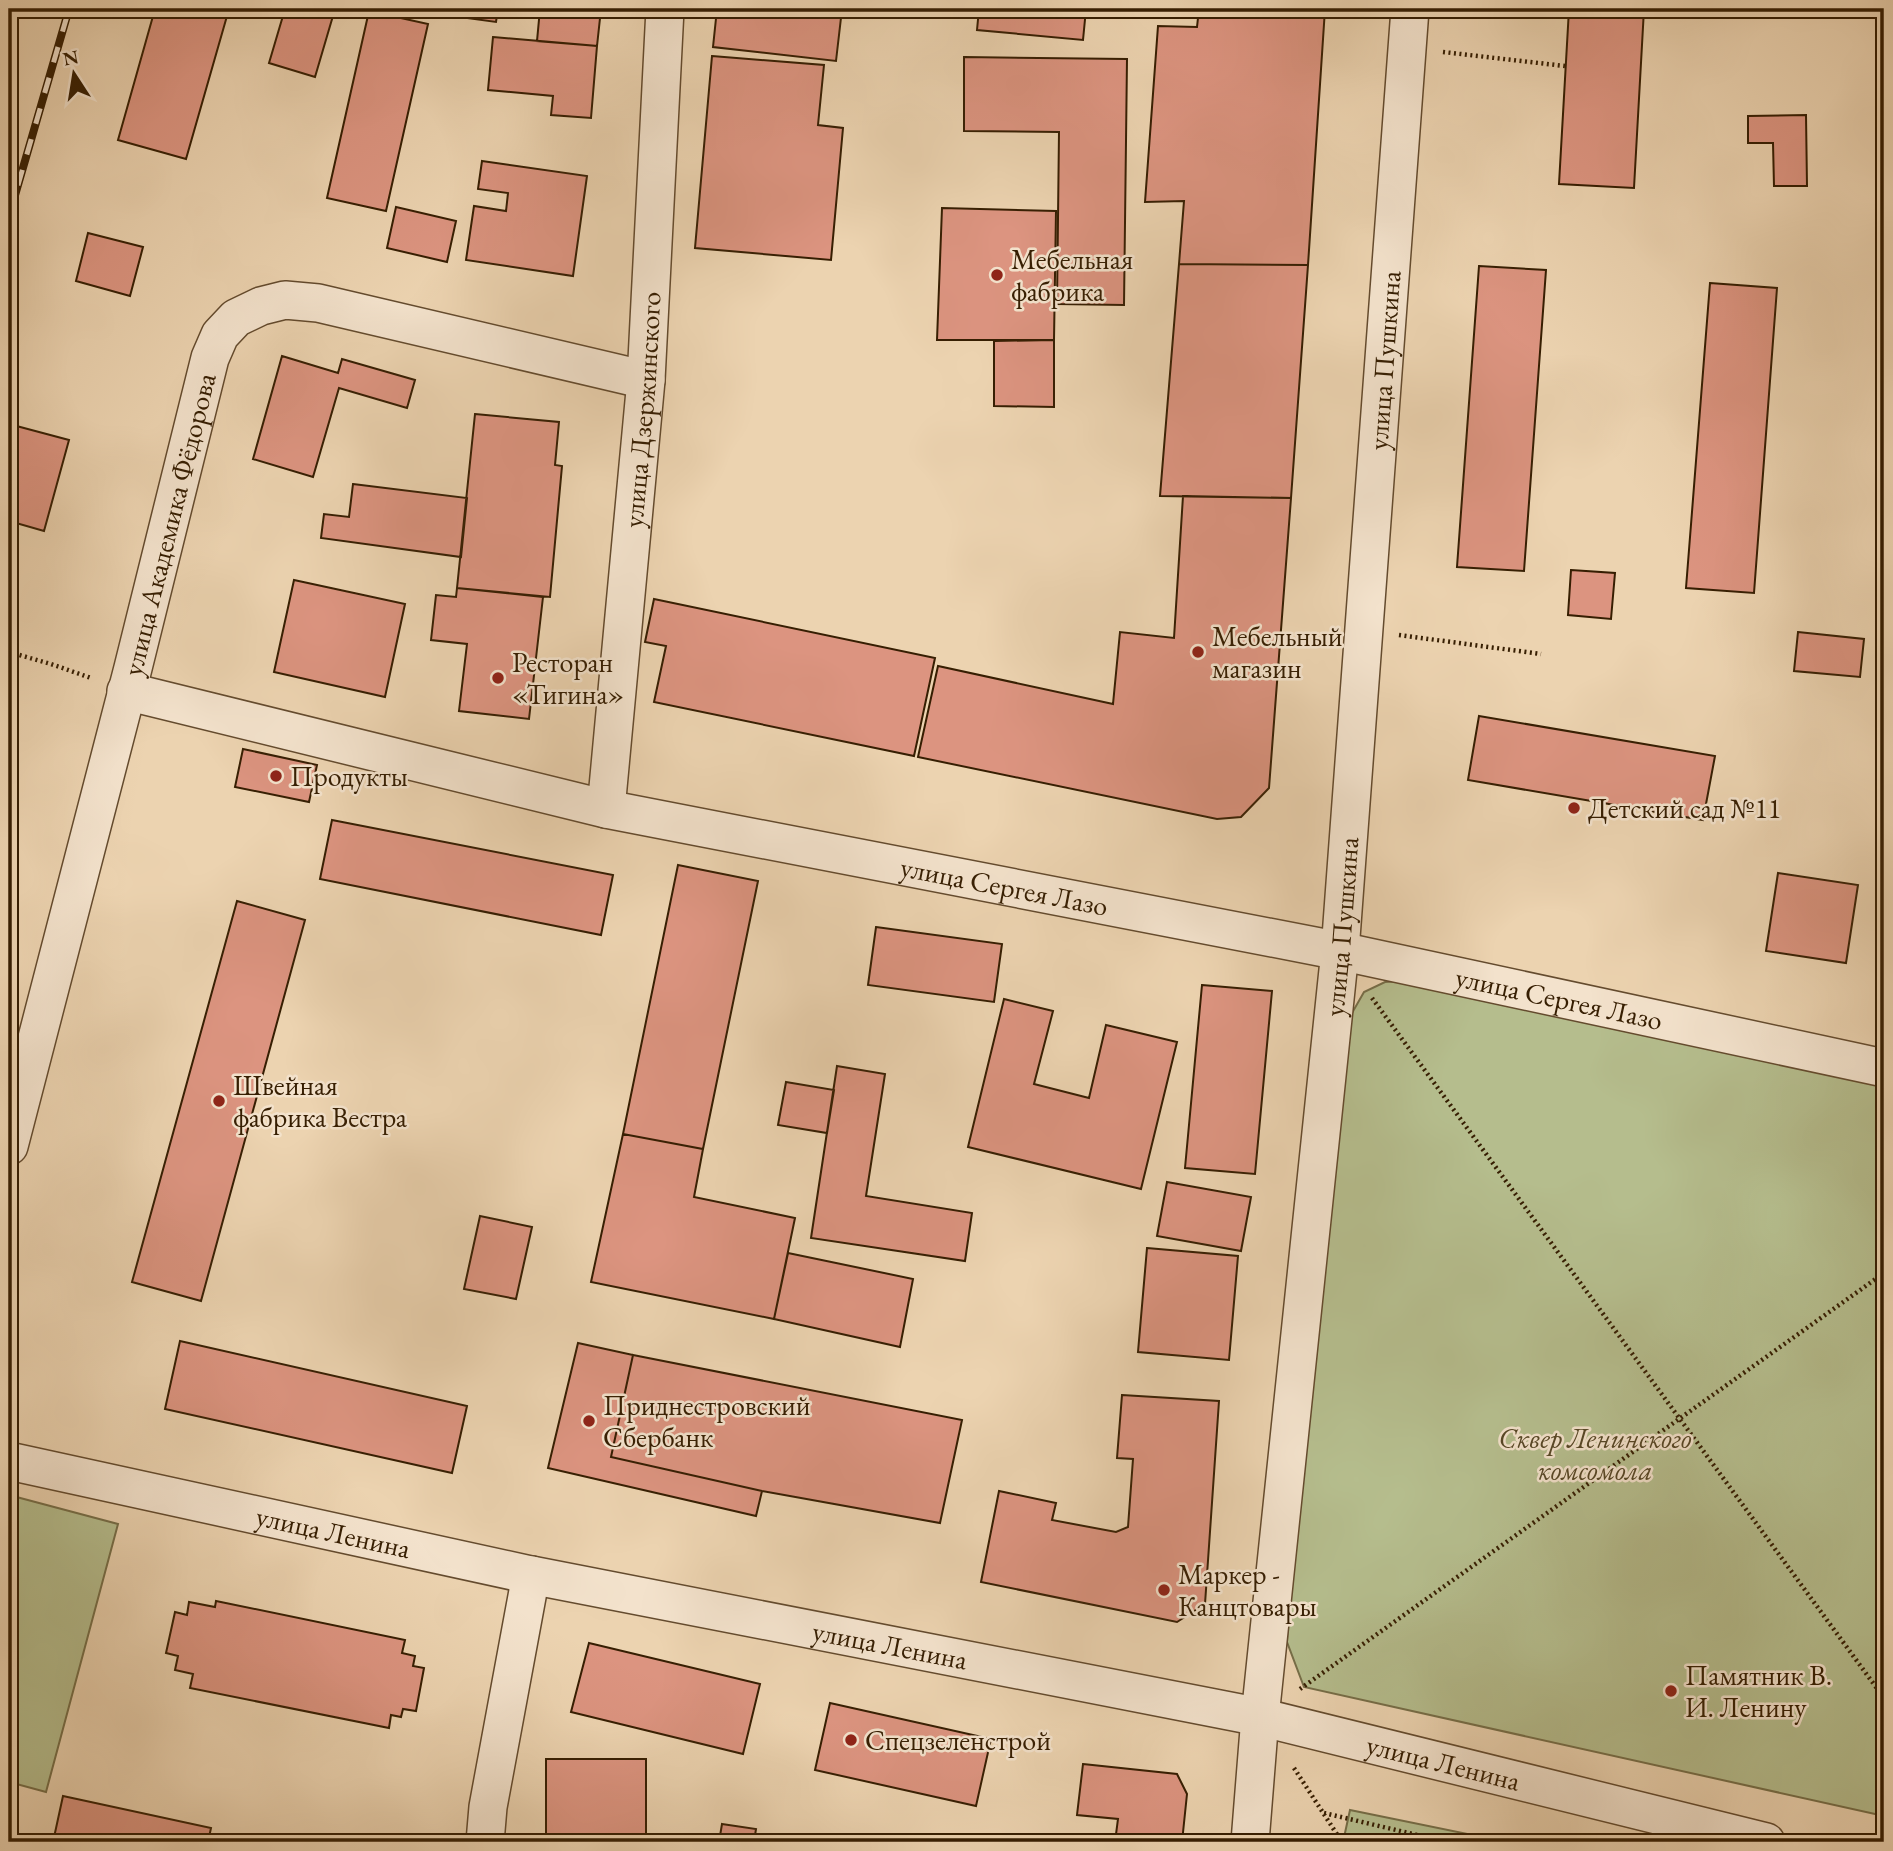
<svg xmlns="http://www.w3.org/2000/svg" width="1893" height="1851" font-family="'EB Garamond',serif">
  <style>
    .green { fill: #b5bd8d; stroke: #766e48; stroke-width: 2 }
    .building { fill: #dc9480; stroke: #361e02; stroke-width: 2 }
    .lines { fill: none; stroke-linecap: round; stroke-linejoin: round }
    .street-casing { stroke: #644b2e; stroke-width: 40 }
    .path { stroke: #361e02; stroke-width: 4.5; stroke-dasharray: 2 3.5; stroke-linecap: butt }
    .street { stroke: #f3e2cc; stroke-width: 37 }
    .rail-casing { stroke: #361e02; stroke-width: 8 }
    .rail { stroke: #f3e2cc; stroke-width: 5; stroke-dasharray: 16; stroke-linecap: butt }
    .poi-dot { fill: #8f2418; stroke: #f3e2cc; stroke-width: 2.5 }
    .labels { text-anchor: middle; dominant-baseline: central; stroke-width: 5; stroke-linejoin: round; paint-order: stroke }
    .poi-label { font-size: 28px; fill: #361e02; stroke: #f3e2cc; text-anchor: start }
    .street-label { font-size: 28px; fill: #361e02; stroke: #f3e2cc }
    .park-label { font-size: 28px; font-style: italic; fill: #564625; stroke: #f3e2cc }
  </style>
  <rect width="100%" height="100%" fill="#ecd3b0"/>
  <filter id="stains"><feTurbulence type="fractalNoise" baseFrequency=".00286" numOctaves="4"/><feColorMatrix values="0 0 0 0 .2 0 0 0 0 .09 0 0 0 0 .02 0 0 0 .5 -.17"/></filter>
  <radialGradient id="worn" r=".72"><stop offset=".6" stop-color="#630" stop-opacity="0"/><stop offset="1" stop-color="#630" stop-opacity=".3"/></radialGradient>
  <path class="green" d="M1420,980L1884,1080V1816L1304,1687L1287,1642L1289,1595L1352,1013L1364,992L1385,982Z
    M9,1495L118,1524L46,1792L9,1782Z
    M1350,1810L1502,1841V1842H1343Z"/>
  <path class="building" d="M155,9H229L186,159L118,140Z
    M285,9H335L315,77L269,63Z
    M438,9H498L496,22L437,14Z
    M540,9H601L597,46L537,41Z
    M717,9H842L836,61L713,47Z
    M979,9H1086L1083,40L977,30Z
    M1199,9H1325L1308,265L1179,264L1184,201L1145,202L1158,26L1197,27Z
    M1569,9H1644L1634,188L1559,184Z
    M369,11L428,24L386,211L327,198Z
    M493,37L597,46L591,118L551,115L553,96L488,90Z
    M712,56L824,65L818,125L843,128L831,260L695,248Z
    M964,57L1127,59L1124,305L1057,304L1059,132L964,131Z
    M1806,115L1807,186H1774L1773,143H1748V116Z
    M482,161L587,176L573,276L466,260L474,206L506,211L508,193L478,189Z
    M396,207L456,221L447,262L387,248Z
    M942,208L1056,211L1054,340H937Z
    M88,233L143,247L130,296L76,281Z
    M1179,264L1308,265L1291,498L1160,496Z
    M1479,266L1546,270L1524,571L1457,567Z
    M1710,283L1777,288L1754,593L1686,588Z
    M1054,340V407L994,406V341Z
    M282,356L338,373L342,359L415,380L407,408L339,388L313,477L253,459Z
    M475,414L559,422L555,465L562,466L550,597L457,588Z
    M9,424L69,440L44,531L9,521V514L16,487L9,485Z
    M353,484L467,498L461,557L321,538L324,514L349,517Z
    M1183,496L1291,498L1269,788L1241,817L1217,819L918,757L938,666L1113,704L1120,632L1174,638Z
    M1571,570L1615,573L1611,619L1568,615Z
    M294,580L405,604L385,697L274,672Z
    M457,588L543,597L529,719L459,711L467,644L431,640L436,595L456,597Z
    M654,599L935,658L914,756L654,702L666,646L645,642Z
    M1798,632L1864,639L1860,677L1794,671Z
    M1479,716L1715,756L1703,820L1468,780Z
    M243,749L317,765L309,802L235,787Z
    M332,820L613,875L601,935L320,879Z
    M678,865L758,881L703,1149L623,1134Z
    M1778,873L1858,885L1846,963L1766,951Z
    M237,901L305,920L201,1301L132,1282Z
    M876,927L1002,944L994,1002L868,985Z
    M1202,985L1272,991L1255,1174L1185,1168Z
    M1004,999L1053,1011L1034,1084L1089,1098L1106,1025L1177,1042L1141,1189L968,1147Z
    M837,1066L885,1074L866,1196L972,1213L965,1261L811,1238Z
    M786,1082L834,1090L827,1133L778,1125Z
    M623,1134L703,1149L694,1197L795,1218L774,1319L591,1282Z
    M1167,1182L1251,1197L1241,1251L1157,1236Z
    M480,1216L532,1227L516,1299L464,1289Z
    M1147,1248L1238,1256L1229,1360L1138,1352Z
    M788,1253L913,1279L900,1347L774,1319Z
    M180,1341L467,1406L452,1473L165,1409Z
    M578,1343L633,1355L611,1457L762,1491L756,1516L548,1468Z
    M633,1355L962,1420L940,1523L762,1491L611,1457Z
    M1122,1395L1219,1401L1205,1604L1177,1622L981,1582L999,1491L1056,1503L1052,1520L1116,1532L1128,1527L1133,1459L1117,1458Z
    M216,1601L405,1640L402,1653L415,1656L413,1666L424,1668L416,1711L403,1709L401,1717L391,1715L389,1728L190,1688L193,1674L175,1670L178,1656L166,1653L175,1612L187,1615L189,1602L215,1607Z
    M589,1643L760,1684L743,1754L571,1712Z
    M830,1703L991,1739L976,1806L815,1770Z
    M546,1759H646V1842H546Z
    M1083,1764L1177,1774L1187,1794L1182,1842H1115L1118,1819L1077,1815Z
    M63,1796L211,1828L208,1842H53Z
    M722,1824L756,1829L754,1842H719Z"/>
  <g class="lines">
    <defs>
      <g id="street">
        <path id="s1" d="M126,691L606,809L1340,951L1884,1068"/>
        <path id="s2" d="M606,809L646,380L665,9"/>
        <path id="s3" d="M9,1146L133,668L210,358L220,335L236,318L261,306L285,300L318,303L646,380"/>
        <path id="s4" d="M9,1461L531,1575L1260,1717L1766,1842"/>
        <path d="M485,1842L488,1807L531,1575"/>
        <path id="s5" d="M1250,1842L1260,1717L1340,951L1410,9"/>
      </g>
    </defs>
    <use href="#street" class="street-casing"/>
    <path class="path" d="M1443,52L1565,66
      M1399,635L1541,654
      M9,652L51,664L91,678
      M1372,998L1884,1698
      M1300,1689L1884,1273
      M1294,1768L1342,1842
      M1324,1813L1447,1842"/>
    <use href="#street" class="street"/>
    <defs>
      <path id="rail" d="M9,216L69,9"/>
    </defs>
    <use href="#rail" class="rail-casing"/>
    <use href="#rail" class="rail"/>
  </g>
  <g class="poi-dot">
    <circle cx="997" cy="275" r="7"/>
    <circle cx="1198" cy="652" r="7"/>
    <circle cx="498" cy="678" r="7"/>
    <circle cx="276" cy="776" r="7"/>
    <circle cx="1574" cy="808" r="7"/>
    <circle cx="219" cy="1101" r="7"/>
    <circle cx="589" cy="1421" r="7"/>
    <circle cx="1164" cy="1590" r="7"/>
    <circle cx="1671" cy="1691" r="7"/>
    <circle cx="851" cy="1740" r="7"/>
  </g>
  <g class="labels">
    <g class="poi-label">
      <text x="1011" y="259">Мебельная<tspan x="1011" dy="32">фабрика</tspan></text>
      <text x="1212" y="636">Мебельный<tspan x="1212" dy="32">магазин</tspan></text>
      <text x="512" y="662">Ресторан<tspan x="512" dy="32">«Тигина»</tspan></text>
      <text x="290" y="776">Продукты</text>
      <text x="1588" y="808">Детский сад №11</text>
      <text x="233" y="1085">Швейная<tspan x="233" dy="32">фабрика Вестра</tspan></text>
      <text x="603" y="1405">Приднестровский<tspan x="603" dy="32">Сбербанк</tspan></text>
      <text x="1178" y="1574">Маркер -<tspan x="1178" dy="32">Канцтовары</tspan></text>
      <text x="1685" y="1675">Памятник В.<tspan x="1685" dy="32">И. Ленину</tspan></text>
      <text x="865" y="1740">Спецзеленстрой</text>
    </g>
    <g class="street-label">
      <text stroke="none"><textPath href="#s5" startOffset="1488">улица Пушкина</textPath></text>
      <text stroke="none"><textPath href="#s2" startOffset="401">улица Дзержинского</textPath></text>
      <text stroke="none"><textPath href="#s3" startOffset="642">улица Академика Фёдорова</textPath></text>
      <text stroke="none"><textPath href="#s1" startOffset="900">улица Сергея Лазо</textPath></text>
      <text stroke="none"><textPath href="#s5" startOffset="920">улица Пушкина</textPath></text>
      <text stroke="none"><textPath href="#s1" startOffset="1466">улица Сергея Лазо</textPath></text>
      <text stroke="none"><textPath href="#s4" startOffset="332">улица Ленина</textPath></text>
      <text stroke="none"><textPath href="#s4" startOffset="900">улица Ленина</textPath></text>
      <text stroke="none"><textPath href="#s4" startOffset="1466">улица Ленина</textPath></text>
    </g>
    <g class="park-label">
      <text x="1595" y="1438">Сквер Ленинского<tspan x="1595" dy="32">комсомола</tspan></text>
    </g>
  </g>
  <rect width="1893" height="1851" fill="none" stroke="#ecd3b0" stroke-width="35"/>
  <rect x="10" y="10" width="1872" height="1830" fill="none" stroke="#361e02" stroke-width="3.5"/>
  <rect x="18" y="18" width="1858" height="1816" fill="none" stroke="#361e02" stroke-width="2"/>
  <g transform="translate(74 74) rotate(348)" stroke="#f3e2cc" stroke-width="5" paint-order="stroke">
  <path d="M0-5L12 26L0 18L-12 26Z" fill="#361e02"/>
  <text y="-10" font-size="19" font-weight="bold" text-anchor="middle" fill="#361e02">N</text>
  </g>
  <rect width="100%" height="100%" filter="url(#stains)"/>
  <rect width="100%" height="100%" fill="url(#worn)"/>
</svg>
